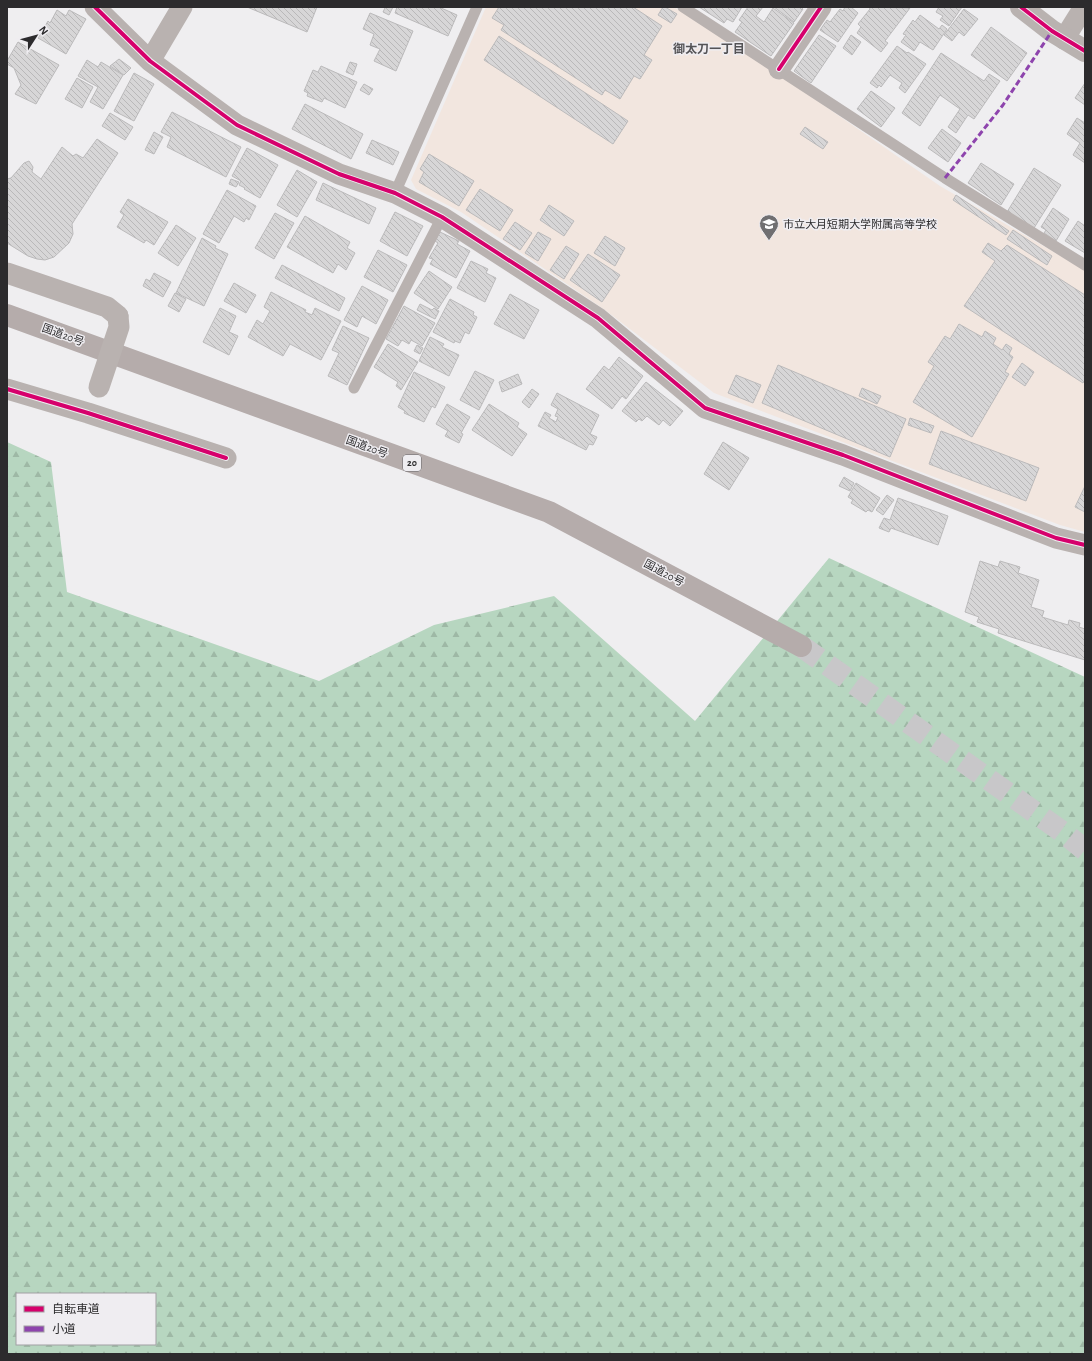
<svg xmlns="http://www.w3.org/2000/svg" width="1092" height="1361" font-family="'Alegreya Sans','Noto Sans JP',sans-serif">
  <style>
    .education { fill: #f2e6df }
    .forest { fill: url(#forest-firs); fill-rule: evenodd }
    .building { fill: url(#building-back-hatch); stroke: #bbbabb }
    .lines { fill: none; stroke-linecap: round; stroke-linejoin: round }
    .trunk-tunnel { stroke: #c8c7c9; stroke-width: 22; stroke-dasharray: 22 11; stroke-linecap: butt }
    .service { stroke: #b9b2b0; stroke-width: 11 }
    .minor { stroke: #b9b2b0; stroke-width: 21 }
    .tertiary { stroke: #b9b2b0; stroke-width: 22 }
    .trunk { stroke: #b5acab; stroke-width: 22 }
    .minor-bridge { stroke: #b9b2b0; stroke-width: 21 }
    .quiet { stroke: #8e44ad; stroke-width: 3; stroke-dasharray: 6 3; stroke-linecap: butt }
    .cycleway-casing { stroke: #efedf1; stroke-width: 6 }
    .cycleway { stroke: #d6006c; stroke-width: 4 }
    .labels { text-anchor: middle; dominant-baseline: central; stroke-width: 3; stroke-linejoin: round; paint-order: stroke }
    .shield { fill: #efedf1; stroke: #666568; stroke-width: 1 }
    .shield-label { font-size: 10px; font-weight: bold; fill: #2c2b2d }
    .poi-label { font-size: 11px; fill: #2c2b2d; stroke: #efedf1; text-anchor: start }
    .street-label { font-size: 11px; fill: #2c2b2d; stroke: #efedf1 }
    .neighbourhood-label { font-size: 12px; font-weight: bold; fill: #545356; stroke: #efedf1 }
  </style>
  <defs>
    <pattern id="forest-firs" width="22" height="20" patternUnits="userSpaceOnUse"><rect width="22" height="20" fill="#b7d6c0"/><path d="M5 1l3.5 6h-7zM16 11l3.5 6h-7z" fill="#9eb8a5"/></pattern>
    <pattern id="building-back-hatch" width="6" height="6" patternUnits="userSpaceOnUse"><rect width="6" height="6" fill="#d7d6d7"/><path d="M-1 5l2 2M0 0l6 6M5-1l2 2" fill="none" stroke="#b9b8b9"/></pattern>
  </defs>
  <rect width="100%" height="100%" fill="#efeef0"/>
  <path class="education" d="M486,7H674L776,72L940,186L1085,270V532L1060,525L714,393L605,310L461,212L416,189L411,180Z"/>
  <path class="forest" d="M7,442L51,462L67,592L319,681L434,625L554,596L695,721L829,558L1085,677V1354H7ZM17,1294H155V1344H17Z"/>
  <path class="building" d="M247,7H317L307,32Z
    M382,7H393L389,15L383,12L385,8Z
    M397,7H439L457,15L448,36L395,13Z
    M499,7H633L662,26L644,55L652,60L640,79L634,76L620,99L605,90L602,95L501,30L504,25L492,18Z
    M663,7H665L677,14L671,23L658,15Z
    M699,7H742L733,22L727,19L724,23Z
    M748,7H763L756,16L764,22L773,8L794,23L771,56L735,32L742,22L739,20Z
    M774,7H801L803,9L794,22Z
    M845,7H851L858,13L838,42L820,30L827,20L830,22L840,9L843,11Z
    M869,7L910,8L885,41L888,43L881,52L857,33L861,27L858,24L870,9Z
    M939,7H962L949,26L940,20L943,16L936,12Z
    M964,9L978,19L964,36L959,32L952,41L944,35Z
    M57,10L66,16L69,10L86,19L66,54L38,38L48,21L50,23Z
    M370,13L413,31L396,71L374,61L380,49L370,45L374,34L363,29Z
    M920,15L939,29L942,25L947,29L933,50L920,42L914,51L901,42L906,35L903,34L913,20L915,22Z
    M991,27L1027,53L1007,81L971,55Z
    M819,35L836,46L811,83L794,71Z
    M851,35L861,42L852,55L843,48Z
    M499,36L628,121L613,144L484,60Z
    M18,42L59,65L36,104L15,94L21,85L14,68L7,64V61Z
    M897,46L907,53L908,52L926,64L905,93L899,88L902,83L890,75L881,87L879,85L877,88L870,83Z
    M941,53L984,81L989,74L1000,81L974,119L968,115L956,133L948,127L960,109L940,95L920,126L902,113Z
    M119,59L131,68L124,75L110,66Z
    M87,60L98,67L101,62L123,75L103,109L90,102L98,87L78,76Z
    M350,62L357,64L353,75L346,72Z
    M321,66L357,82L345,108L324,98L322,102L307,96L308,93L304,91L313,70L318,72Z
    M134,73L154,84L134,121L114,111Z
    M77,78L93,87L82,108L65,99Z
    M1085,83V105L1075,98Z
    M364,84L373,89L369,95L360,90Z
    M871,91L895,108L881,127L857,109Z
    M305,104L363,134L351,159L292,129Z
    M172,112L241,147L226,177L167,147L171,137L161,132Z
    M110,113L133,127L125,140L102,126Z
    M1077,118L1085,123V163L1073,155L1080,143L1067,134Z
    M805,127L828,142L823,149L800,134Z
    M942,129L961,143L948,162L928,148Z
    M154,132L163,137L154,154L145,150Z
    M97,139L118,153L72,224L73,234L69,243L54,257L45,260L37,259L28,256L7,243V179L11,178L24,163L29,161L33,167L32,172L41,179L62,147L73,156L76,154L83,158Z
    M372,140L399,152L393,165L366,153Z
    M247,148L278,165L260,198L244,189L245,188L239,185L241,181L232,176Z
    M429,154L474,181L459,206L419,182L424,172L420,169Z
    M981,163L1014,184L1001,205L968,183Z
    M1034,168L1061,185L1034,228L1007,212Z
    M297,170L317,182L297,217L277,205Z
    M231,179L239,182L236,187L229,184Z
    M323,183L376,208L369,224L316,200Z
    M480,189L513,210L500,231L466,210Z
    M227,190L256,206L249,220L246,218L244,222L234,216L219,243L203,234Z
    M956,195L1009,231L1006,235L953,200Z
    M128,199L168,222L154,245L146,240L144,243L117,227L124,215L120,212Z
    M549,205L574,221L564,236L540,220Z
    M1053,208L1069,219L1056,241L1044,233L1046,230L1041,227Z
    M395,212L423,226L407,256L380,241Z
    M275,213L294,223L274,259L255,248Z
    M305,216L350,242L347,248L355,253L346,270L338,264L333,273L287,247Z
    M1078,221L1085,226V253L1065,241Z
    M515,222L532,233L520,250L503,239Z
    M176,225L196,238L178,266L158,253Z
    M1013,230L1052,256L1047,265L1007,239Z
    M440,232L459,241L457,244L470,251L456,278L430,264L433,259L429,258L438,243L435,241Z
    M538,232L551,239L538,261L525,253Z
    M605,236L625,248L615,266L594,253Z
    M202,238L216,246L215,248L228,254L204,306L176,293Z
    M988,243L1001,251L1007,245L1085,295V380L1083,383L964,306L995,261L982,252Z
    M566,246L579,254L564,279L550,270Z
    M378,250L407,265L393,292L364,277Z
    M588,254L620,275L602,302L570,280Z
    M471,261L488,269L486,273L496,278L485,302L457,288Z
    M282,265L345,298L339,311L275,278Z
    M429,271L452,287L438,309L414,293Z
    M154,273L171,282L163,297L143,286L146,279L150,281Z
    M234,283L256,295L246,313L224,301Z
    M362,286L388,300L376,324L362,316L357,327L344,320Z
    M271,292L306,310L305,312L312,315L315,308L341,321L321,360L290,344L283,356L248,337L257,320L263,324L270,311L264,307Z
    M175,293L186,299L179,312L168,306Z
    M510,294L539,310L524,339L494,324Z
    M450,299L474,312L473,315L477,317L469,334L465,332L460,343L455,341L454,343L433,332Z
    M420,304L432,310L434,308L439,311L435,319L417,310Z
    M404,306L435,323L422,346L411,340L409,344L402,340L398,346L386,339Z
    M220,308L236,316L229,332L238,336L229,355L203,342Z
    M959,324L982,337L985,331L996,338L993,344L1002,350L1006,344L1012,348L1009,354L1013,357L1005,372L1009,374L972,437L913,402L934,366L928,362L945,336L950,339Z
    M343,326L369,338L347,385L328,376L339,353L332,350Z
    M430,337L444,344L442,347L459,355L449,376L419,361Z
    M388,344L418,362L401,390L396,386L398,382L374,367Z
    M417,345L423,348L420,354L414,351Z
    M619,357L643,376L626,399L622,396L612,409L586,389L604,366L609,370Z
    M1022,363L1034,372L1025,386L1012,377Z
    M778,365L906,419L890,457L762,403Z
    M475,371L494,380L479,410L460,400Z
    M414,372L445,387L435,408L432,406L424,422L404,413L405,411L398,407Z
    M518,374L522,384L502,392L499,382Z
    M736,375L761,385L753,403L728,393Z
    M646,382L683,411L670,426L663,420L659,425L647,416L642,421L639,419L636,422L622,411Z
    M862,388L881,396L877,404L859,396Z
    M532,389L539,394L529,408L522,402Z
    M557,393L599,415L590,434L597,437L593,445L589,444L586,450L538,426L545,412L551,415L549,418L556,422L558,417L555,416L558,409L551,405Z
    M447,404L470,417L461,433L463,434L459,443L445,436L448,431L436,424Z
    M489,404L519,423L517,427L527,434L512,456L472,430Z
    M910,418L934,426L931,433L908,425Z
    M941,431L1039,468L1026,501L929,464Z
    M723,442L749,458L729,490L704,474Z
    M844,477L854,483L850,491L839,486Z
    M856,483L880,498L872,512L868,510L866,512L851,503L853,500L848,497Z
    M1085,486V512L1075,507Z
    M887,495L894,500L883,515L876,510Z
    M898,498L948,516L938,545L891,528L889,532L879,528L884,518L890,520Z
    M980,561L998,567L1000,561L1020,567L1018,573L1039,580L1031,607L1044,611L1042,617L1068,625L1069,620L1080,623L1079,627L1085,629V660L998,633L999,629L977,622L979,617L965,612Z"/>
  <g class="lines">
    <path class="trunk-tunnel" d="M801,646L1064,833L1085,850"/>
    <path class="service" d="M683,7L945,178L1085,265
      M395,193L477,7
      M354,388L442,217"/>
    <path class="minor" d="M95,7L150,61L237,125L339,174L395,193L442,217L598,318L705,408L843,455L1056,538L1085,545
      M1064,39L1084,7
      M150,61L182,7
      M779,69L821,7
      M7,273L107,307L118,316
      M7,389L88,413L226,458"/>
    <path class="tertiary" d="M1021,7L1052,31L1085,51"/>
    <path class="trunk" d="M7,315L549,512L801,646"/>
    <path class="minor-bridge" d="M99,387L119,327L118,316"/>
    <path class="quiet" d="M945,178L1003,105L1052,31"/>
    <defs>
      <path id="cycleway" d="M95,7L150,61L237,125L339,174L395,193L442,217L598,318L705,408L843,455L1056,538L1085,545
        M1021,7L1052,31L1085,51
        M779,69L821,7
        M7,389L88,413L226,458"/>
    </defs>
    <use href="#cycleway" class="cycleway-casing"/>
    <use href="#cycleway" class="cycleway"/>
  </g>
  <defs>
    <symbol id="school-pin" viewBox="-11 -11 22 30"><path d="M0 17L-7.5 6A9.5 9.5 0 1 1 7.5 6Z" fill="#706f71" stroke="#efedf1"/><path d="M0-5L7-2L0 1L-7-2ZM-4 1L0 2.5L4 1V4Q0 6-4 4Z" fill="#fff"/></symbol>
  </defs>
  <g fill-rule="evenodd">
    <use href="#school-pin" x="758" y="213" width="22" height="30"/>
  </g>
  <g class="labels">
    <rect class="shield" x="403" y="455" width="18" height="16" rx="3"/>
    <g class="shield-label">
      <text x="412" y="463">20</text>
    </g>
    <g class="poi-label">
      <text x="783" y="224">市立大月短期大学附属高等学校</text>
    </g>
    <g class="street-label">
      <text transform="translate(63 335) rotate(20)">国道20号</text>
      <text transform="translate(367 447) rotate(20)">国道20号</text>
      <text transform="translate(664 573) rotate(28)">国道20号</text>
    </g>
    <g class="neighbourhood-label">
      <text x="709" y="49">御太刀一丁目</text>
    </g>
  </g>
  <rect width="1092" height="1361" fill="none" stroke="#2c2b2d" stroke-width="16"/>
  <rect x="16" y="1293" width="140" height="52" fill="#efedf1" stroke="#a19fa3"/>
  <rect x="24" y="1306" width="20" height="6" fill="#d6006c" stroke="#a19fa3"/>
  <text x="52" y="1313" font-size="12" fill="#2c2b2d">自転車道</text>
  <rect x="24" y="1326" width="20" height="6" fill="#8e44ad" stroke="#a19fa3"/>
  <text x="52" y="1333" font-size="12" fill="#2c2b2d">小道</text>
  <g transform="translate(36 36) rotate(54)" stroke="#efedf1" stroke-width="3" paint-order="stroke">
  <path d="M0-3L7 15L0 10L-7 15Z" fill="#2c2b2d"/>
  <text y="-6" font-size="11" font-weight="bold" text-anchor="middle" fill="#2c2b2d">N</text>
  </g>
</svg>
